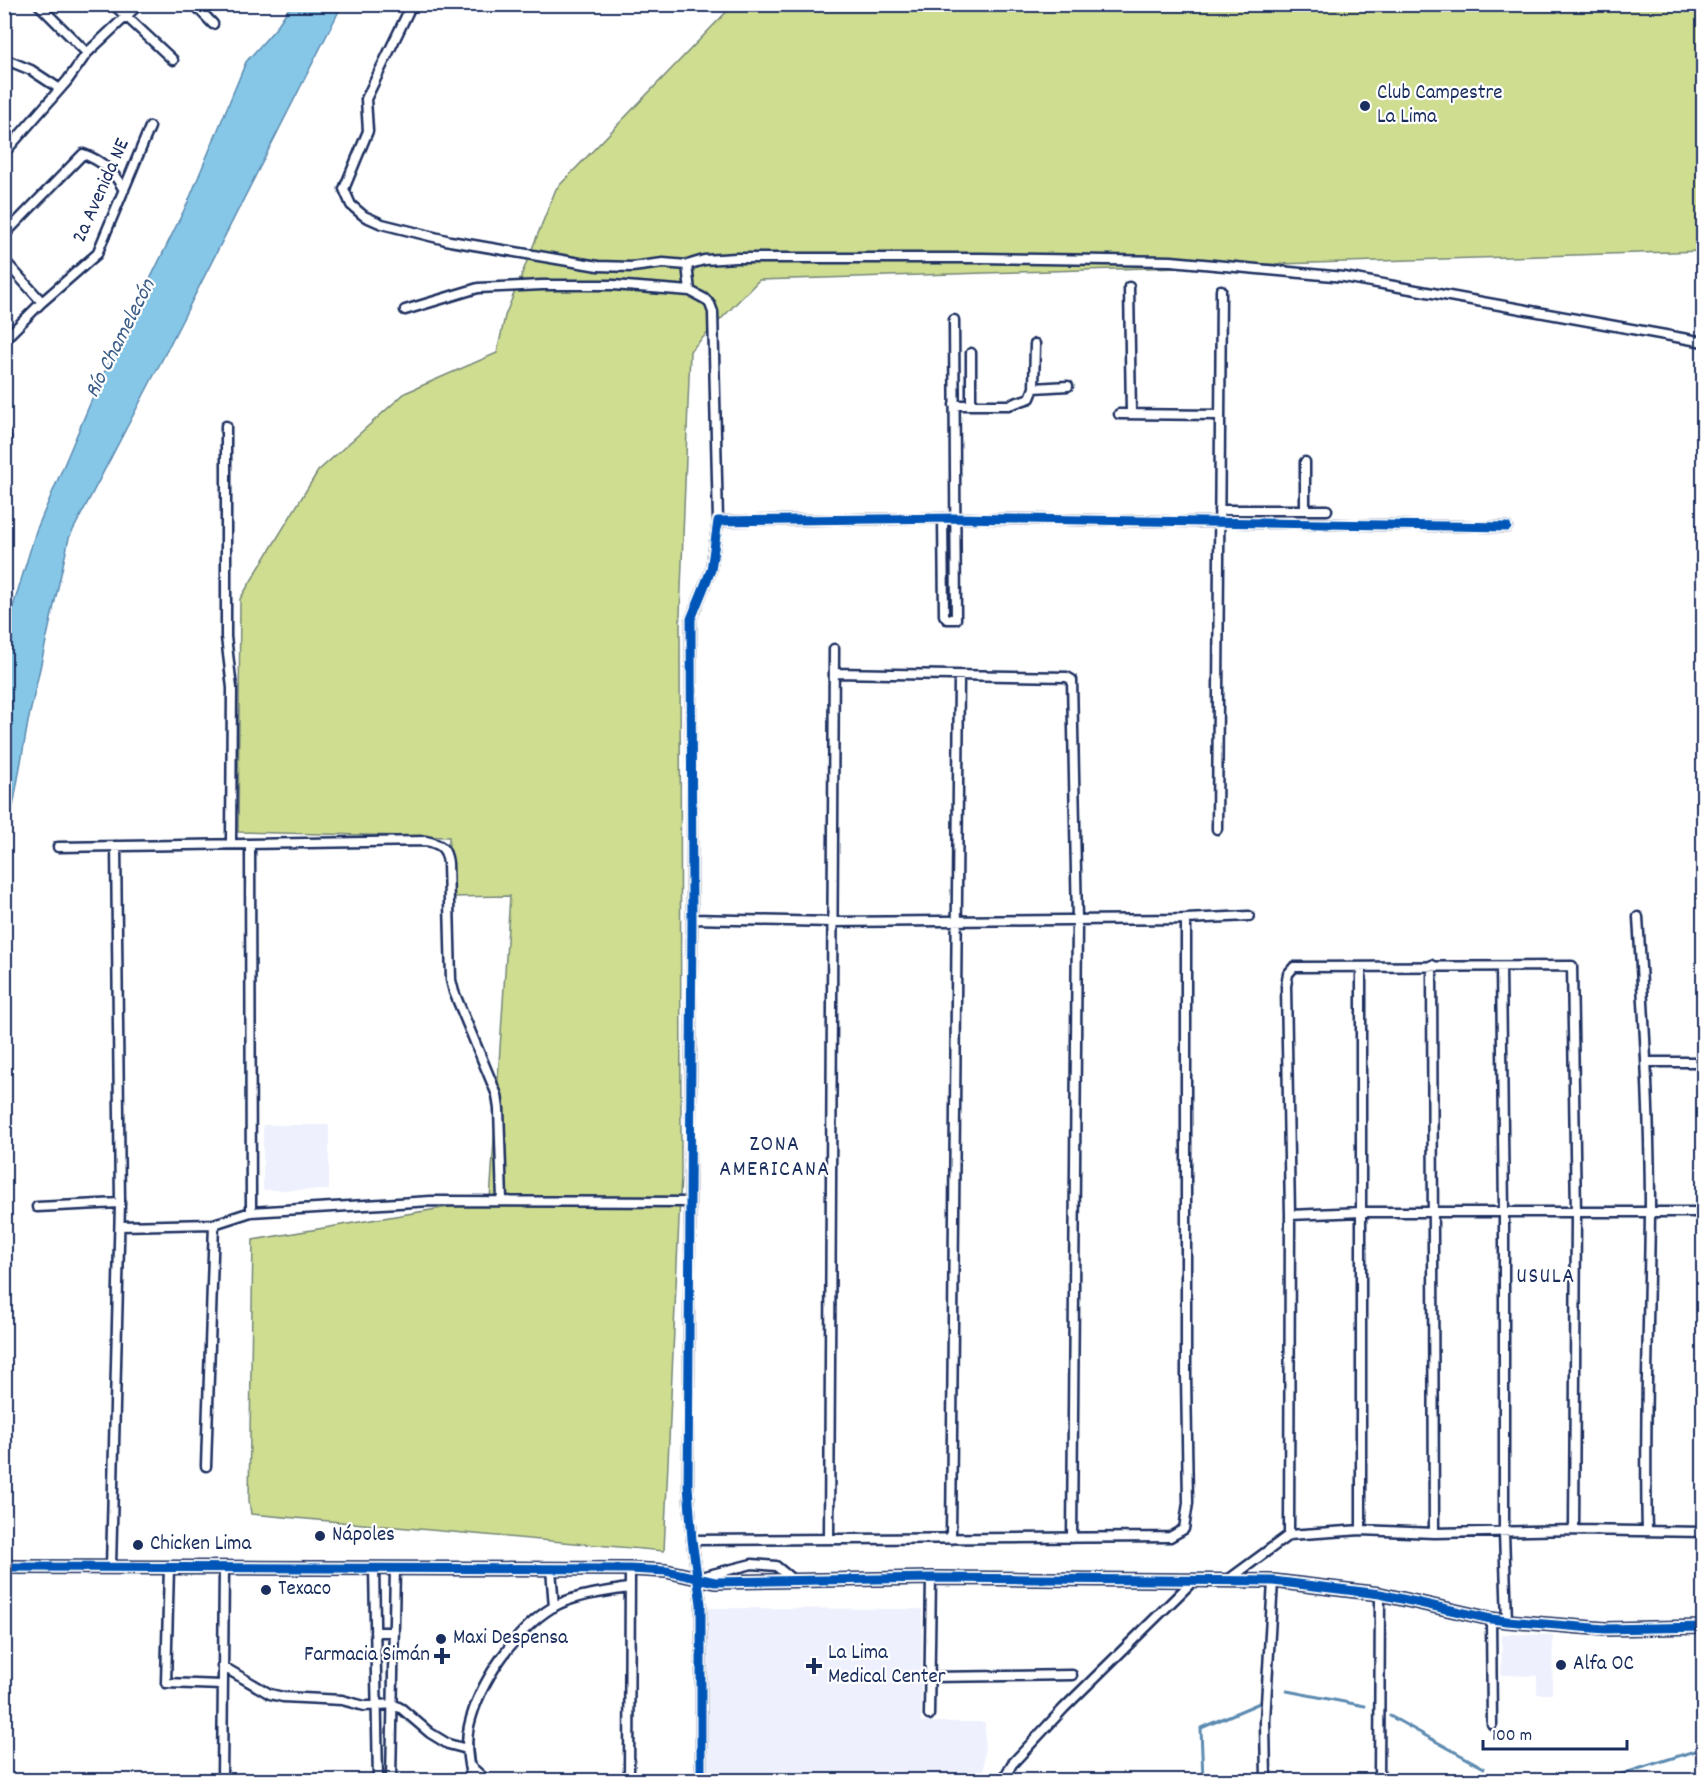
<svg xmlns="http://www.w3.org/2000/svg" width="1708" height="1785" font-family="Dekko,sans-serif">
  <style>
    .built { fill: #eef1fd }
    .green { fill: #cfdd91; stroke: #758678; stroke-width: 1.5 }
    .water { fill: #86c7e7; stroke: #5b8ab0; stroke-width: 1.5 }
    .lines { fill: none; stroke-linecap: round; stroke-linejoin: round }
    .stream { stroke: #5b8ab0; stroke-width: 3 }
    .street-casing { stroke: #1b2f5e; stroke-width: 13 }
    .secondary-casing { stroke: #1b2f5e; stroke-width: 16 }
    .street { stroke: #fff; stroke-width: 8 }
    .secondary { stroke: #fff; stroke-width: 12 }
    .cycleway-casing { stroke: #fff; stroke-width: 13 }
    .cycleway { stroke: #0057b8; stroke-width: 9 }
    .poi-dot { fill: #1b2f5e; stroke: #fff; stroke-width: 2 }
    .labels { text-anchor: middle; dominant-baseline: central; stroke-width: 4.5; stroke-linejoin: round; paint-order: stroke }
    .poi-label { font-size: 21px; fill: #1b2f5e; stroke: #fff; text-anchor: start }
    .street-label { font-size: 21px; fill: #1b2f5e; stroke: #fff }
    .water-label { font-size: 22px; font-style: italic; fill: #3b5d87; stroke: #fff }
    .neighbourhood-label { font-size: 22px; letter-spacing: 1.5px; fill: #1b2f5e; stroke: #fff }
  </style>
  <rect width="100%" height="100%" fill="#fff"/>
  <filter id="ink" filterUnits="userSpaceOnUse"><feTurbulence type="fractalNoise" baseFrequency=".0167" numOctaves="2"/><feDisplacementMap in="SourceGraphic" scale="12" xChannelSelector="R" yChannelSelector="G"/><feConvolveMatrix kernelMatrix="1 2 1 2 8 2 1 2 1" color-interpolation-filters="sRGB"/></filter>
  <g filter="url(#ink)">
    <path class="built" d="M263,1125H329V1190H263Z
      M706,1608L922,1609L921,1722H985L984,1778L982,1780H705Z
      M1502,1634L1553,1635L1552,1694H1537V1676L1501,1675Z"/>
    <path class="green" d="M733,5H1703V251L759,280L690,351L680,615L681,1175L664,1551L251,1514L249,1500L253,1240L490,1200L510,896L448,897L449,837L238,832L240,599L318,471L405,393L497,353L505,316L556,189Z"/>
    <path class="water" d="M291,5H342L163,358L69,538L28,722L5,852V633L36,531L98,385L188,202L246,62L275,29Z"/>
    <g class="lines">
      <path class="stream" d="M1287,1691L1365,1706
        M1390,1716L1484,1768
        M1509,1777L1518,1780
        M1203,1780L1201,1728L1262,1702
        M1586,1780L1606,1779L1704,1748"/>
      <defs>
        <path id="street" d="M38,4L87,53
          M113,4L173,60
          M194,4L213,24
          M412,4L366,99L368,131L344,189L351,205L364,216L382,224L450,241L598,266L632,267L663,263L687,265
          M4,59L31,70L60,89
          M4,153L67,81L87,53L139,4
          M4,235L83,154C103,161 114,172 124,190
          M4,260L42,302
          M1129,287L1131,414
          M690,291L687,265L704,260L736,258H981L1171,261L1344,277L1704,342
          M405,310L478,288L542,285H613L690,291L705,299L710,304L713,312L718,521
          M4,340L42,302L97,254L150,127
          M1034,388L1068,386
          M954,405H1009L1030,398L1034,388L1035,344
          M971,405V353
          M1119,414L1219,415
          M226,426V637L232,688L231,844
          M4,431L6,438L4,444
          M1305,462V510
          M1219,510H1327
          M943,518L944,615L947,619H956L954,320
          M834,673L1067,677L1072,680L1077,920L1072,1538
          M1217,829L1221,290
          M250,844L251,1212
          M58,847L426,841C441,844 446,848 448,863L451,980L454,992L497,1095L499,1109L502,1200
          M1638,917C1644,1015 1650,1114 1650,1212C1649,1319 1644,1425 1647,1531
          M692,919L832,922L1186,919L1249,916
          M1432,965L1434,1533
          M1501,967L1504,1213V1533L1507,1621
          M1647,1062H1704
          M37,1207L120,1203
          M1290,1215L1362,1212H1704
          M120,1226L214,1224L251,1212L431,1201L690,1202
          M206,1466L214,1224
          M1361,1530V967
          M1289,1535L1290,1215L1286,986L1288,974L1294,967L1572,966L1576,1213L1574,1530
          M829,1538L834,649
          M951,1539L959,677
          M692,1540L1170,1537L1184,1529L1188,1503L1186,1375V919
          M111,1567L120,1203L116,846
          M169,1567L166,1683L222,1685
          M374,1568L378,1780
          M551,1569L554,1607
          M701,1577L752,1564L776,1566L793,1580
          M1228,1580L1289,1535L1361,1530L1434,1533L1574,1530L1704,1532
          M1491,1619L1492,1724
          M375,1632H394
          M222,1666L270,1694L283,1697L342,1700L364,1706L393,1704L402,1709L430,1733L448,1744L467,1749
          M930,1677L1072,1675
          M929,1715L931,1578
          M469,1765L486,1780
          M222,1780L224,1568
          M391,1780L395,1568
          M472,1780C468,1762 465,1744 469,1726C479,1683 515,1630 553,1607C574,1595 604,1592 628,1588
          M629,1780L630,1569
          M701,1780V1604L692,1540L688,1486L692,919L691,619L711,570L718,521L956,518L1507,527
          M1003,1780L1012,1764L1064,1708L1194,1580
          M1266,1780L1265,1721L1273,1581
          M1379,1780L1380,1594"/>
        <path id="secondary" d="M4,1567L630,1569L666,1571L715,1582L931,1578L1273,1581L1380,1594L1491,1619L1507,1621L1605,1629L1704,1627"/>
      </defs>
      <use href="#street" class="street-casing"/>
      <use href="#secondary" class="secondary-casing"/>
      <use href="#street" class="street"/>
      <use href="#secondary" class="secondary"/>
      <defs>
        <path id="cycleway" d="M4,1567L630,1569L666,1571L715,1582L931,1578L1273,1581L1380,1594L1491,1619L1507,1621L1605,1629L1704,1627
          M701,1780V1604L692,1540L688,1486L692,919L691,619L711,570L718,521L956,518L1507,527"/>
      </defs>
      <use href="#cycleway" class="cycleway-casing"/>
      <use href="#cycleway" class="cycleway"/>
    </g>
  </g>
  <g class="poi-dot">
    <circle cx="1365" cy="106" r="6"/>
    <circle cx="320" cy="1536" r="6"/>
    <circle cx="138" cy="1545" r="6"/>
    <circle cx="266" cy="1590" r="6"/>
    <circle cx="441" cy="1639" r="6"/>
    <path d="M439 1647h6v6h6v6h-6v6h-6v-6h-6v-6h6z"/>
    <circle cx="1561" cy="1665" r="6"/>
    <path d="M811 1657h6v6h6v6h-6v6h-6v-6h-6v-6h6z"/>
  </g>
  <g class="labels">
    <g class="poi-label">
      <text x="1377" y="94">Club Campestre<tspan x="1377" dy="24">La Lima</tspan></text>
      <text x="332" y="1536">Nápoles</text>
      <text x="150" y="1545">Chicken Lima</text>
      <text x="278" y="1590">Texaco</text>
      <text x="453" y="1639">Maxi Despensa</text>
      <text x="828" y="1654">La Lima<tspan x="828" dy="24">Medical Center</tspan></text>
      <text x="430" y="1656" text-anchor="end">Farmacia Simán</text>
      <text x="1573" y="1665">Alfa OC</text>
    </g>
    <g class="street-label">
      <text transform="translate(102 191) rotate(-66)">2a Avenida NE</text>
    </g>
    <g class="water-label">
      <text transform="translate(121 339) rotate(-63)">Río Chamelecón</text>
    </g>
    <g class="neighbourhood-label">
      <text x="775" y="1145">ZONA<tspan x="775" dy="25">AMERICANA</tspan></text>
      <text x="1546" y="1277">USULA</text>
    </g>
  </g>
  <rect width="1708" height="1785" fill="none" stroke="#fff" stroke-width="24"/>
  <rect x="12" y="12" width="1684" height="1761" fill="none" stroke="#1b2f5e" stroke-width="2" filter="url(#ink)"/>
  <path d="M1483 1740v9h144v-9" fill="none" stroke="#1b2f5e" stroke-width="3"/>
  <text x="1492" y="1740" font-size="18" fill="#1b2f5e" stroke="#ffffff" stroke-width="4.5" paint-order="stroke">100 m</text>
</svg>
